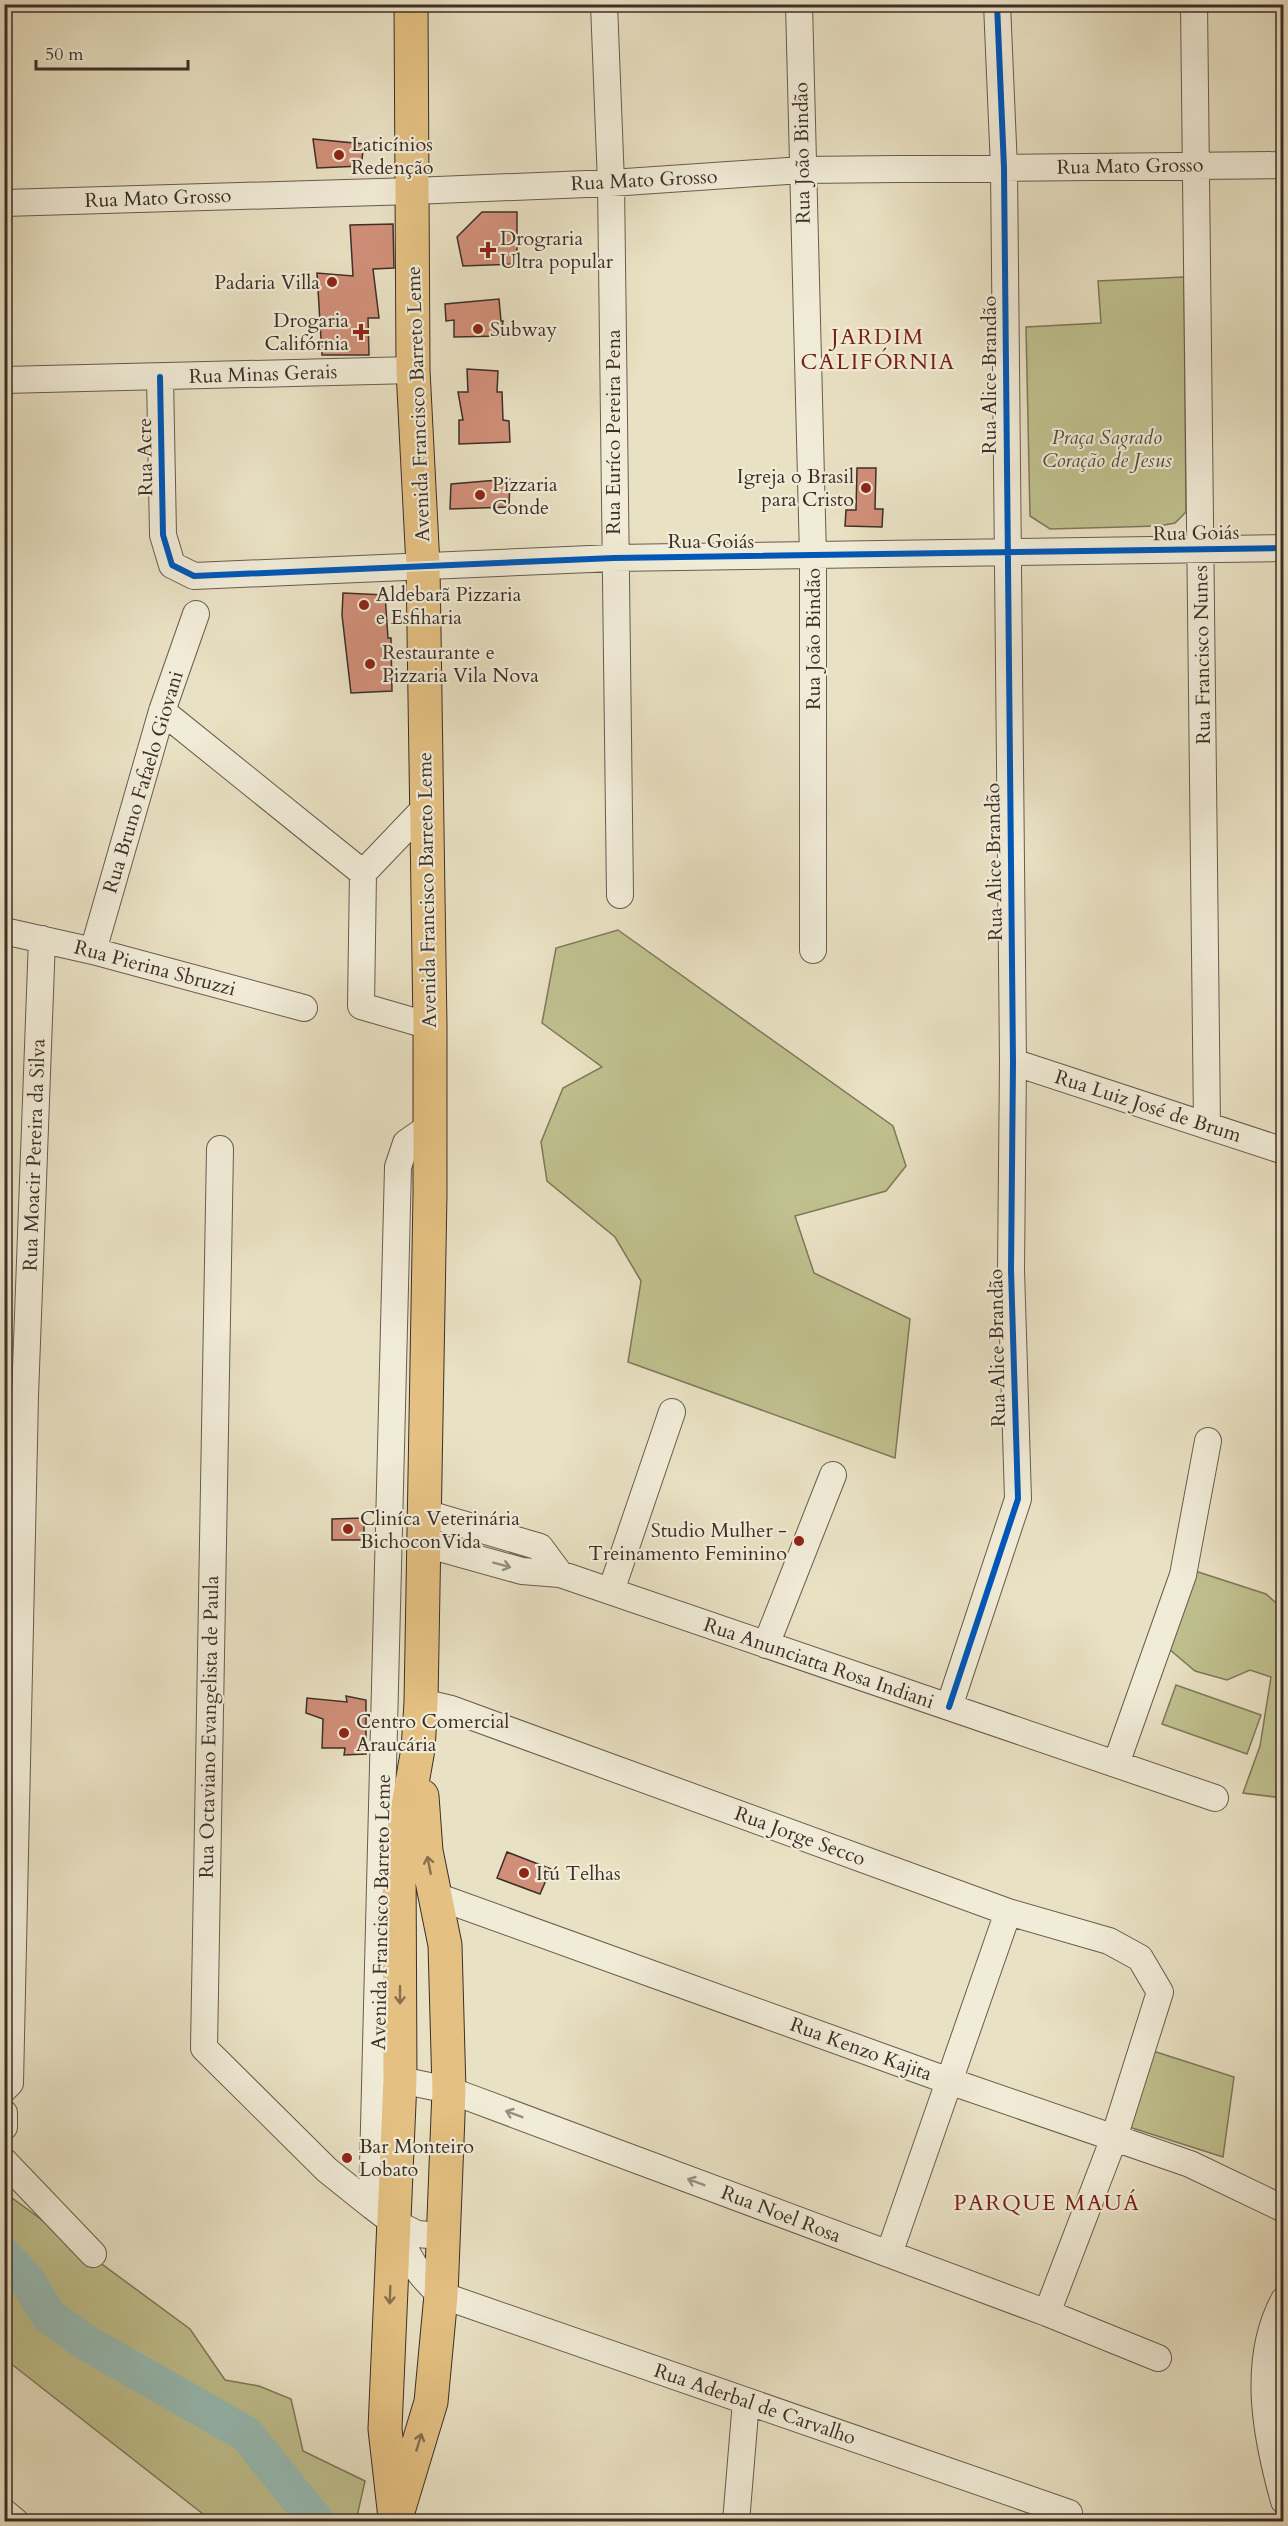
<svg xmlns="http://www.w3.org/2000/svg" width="1288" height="2526" font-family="Cardo,serif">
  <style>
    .green { fill: #bfc08e; stroke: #7e785b; stroke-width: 1.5 }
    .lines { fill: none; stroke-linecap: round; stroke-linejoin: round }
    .river { stroke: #97bdb6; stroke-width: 36 }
    .building { fill: #d18f79; stroke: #3d2f28; stroke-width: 1.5 }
    .minor-casing { stroke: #685c4f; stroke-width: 28 }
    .major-casing { stroke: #3d2f28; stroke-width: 35 }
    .minor { stroke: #f1ecd8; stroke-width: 26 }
    .major { stroke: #e4c082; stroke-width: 33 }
    .cycleway-casing { stroke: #f1ecd8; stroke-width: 10 }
    .cycleway { stroke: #0057b8; stroke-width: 6 }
    .oneway { stroke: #978e80 }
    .oneway2 { stroke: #887050 }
    .poi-dot { fill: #8f2418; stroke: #f1ecd8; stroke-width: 2 }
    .labels { text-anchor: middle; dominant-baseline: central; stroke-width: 4.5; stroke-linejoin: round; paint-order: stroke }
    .poi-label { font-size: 20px; fill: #3d2f28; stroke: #f1ecd8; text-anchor: start }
    .street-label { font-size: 20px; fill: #3d2f28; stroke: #f1ecd8 }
    .park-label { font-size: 20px; font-style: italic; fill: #574c3c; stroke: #f1ecd8 }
    .quarter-label { font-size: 22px; letter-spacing: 1.5px; fill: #7a1f14; stroke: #f1ecd8 }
  </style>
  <rect width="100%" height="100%" fill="#e9e1c3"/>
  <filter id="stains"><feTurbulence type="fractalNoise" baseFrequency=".00333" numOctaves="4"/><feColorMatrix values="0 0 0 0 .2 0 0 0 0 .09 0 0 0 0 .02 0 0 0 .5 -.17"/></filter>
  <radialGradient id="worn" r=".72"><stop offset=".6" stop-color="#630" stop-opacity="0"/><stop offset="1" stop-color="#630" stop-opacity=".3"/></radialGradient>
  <path class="green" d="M1184,277L1186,512L1175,523L1159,526L1050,529L1030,516L1026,327L1101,323L1098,281Z
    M618,930L893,1126L906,1166L886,1191L795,1216L814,1273L910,1319L895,1458L628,1362L641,1281L615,1237L547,1181L541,1142L563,1088L602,1067L542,1023L556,948Z
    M1192,1570L1266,1594L1283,1609V1798L1243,1793L1260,1746L1271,1677L1250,1670L1227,1680L1195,1671L1169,1649Z
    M1176,1685L1261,1715L1247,1754L1162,1724Z
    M1150,2050L1234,2077L1223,2157L1129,2127Z
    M4,2192L190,2329L225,2380L259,2386L291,2399L303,2451L365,2481L356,2521H212L5,2359Z"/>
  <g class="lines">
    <path class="river" d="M4,2256L27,2280L48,2315L85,2342L246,2434L317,2522"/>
  </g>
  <path class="building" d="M313,139L364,144L361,166L317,168Z
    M482,212H517V264L463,266L457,237Z
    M393,224L394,268L373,269L379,318H368L369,355H322L317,273L353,276L350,225Z
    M499,299L501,321H503L501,336L454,337V320L446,321L445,304Z
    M467,369L498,371L497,392H502L503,420L509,421L510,442L459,444V420H463L458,392H468Z
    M857,468H876L875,509H883L882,527L845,526L846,510H856Z
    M510,479L509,507L450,509L451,484Z
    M343,593L385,595L388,638H391L392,691L351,693L342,615Z
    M364,1518V1540H332V1519Z
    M346,1696L366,1700V1754L344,1755L345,1748H322L323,1719L306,1713L307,1698L347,1702Z
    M507,1852L551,1869L540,1894L497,1878Z"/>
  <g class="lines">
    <defs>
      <path id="minor" d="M604,4L611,183L620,895
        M799,4L813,557V950
        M1194,4L1207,1125
        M4,203L413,191L611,183L802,170L1284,165
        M160,377L163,535L172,565L194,576L614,558L1284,548
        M4,380L413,370
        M162,711L363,873
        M426,807L363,873L361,1006L430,1026
        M4,931L93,951L304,1008
        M93,951L162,711L196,614
        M1013,1062L1284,1151
        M220,1149L204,2048L327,2170L372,2206L393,2222L417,2234L442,2236
        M425,1513L540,1547L560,1574
        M425,1544L522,1571L560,1574L1215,1798
        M611,1591L672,1412
        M766,1645L833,1475
        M421,1702L451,1709L1008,1912L1109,1941L1140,1958L1160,1992L1114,2138L1047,2313
        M949,1707L1018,1499L1011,1270L1013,1062L1004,168L997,4
        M1116,1764L1183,1575L1208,1441
        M436,1896L949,2081L1190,2164L1284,2209
        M400,2080L449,2090L1047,2313L1158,2358
        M4,2089L10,2083L25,1396L42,939
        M4,2113V2127
        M4,2161L93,2254
        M372,2206L398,1167L406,1143L429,1127
        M396,2229C407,2256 418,2275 441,2295L1069,2513
        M889,2254L1008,1912
        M1284,2300C1251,2361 1266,2437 1284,2501
        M4,2512L16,2522
        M736,2522L746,2401"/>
      <path id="major" d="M399,2508L431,2402L441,2295L449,2090L445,1945L426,1851L422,1796
        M395,2518L385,2429L400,2080L399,1857L418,1749L421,1702L430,1194V1026L423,566L413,370L411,4"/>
    </defs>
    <use href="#minor" class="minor-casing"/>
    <use href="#major" class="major-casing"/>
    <use href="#minor" class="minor"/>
    <use href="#major" class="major"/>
    <defs>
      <path id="cycleway" d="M160,377L163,535L172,565L194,576L614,558L1284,548
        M949,1707L1018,1499L1011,1270L1013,1062L1004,168L997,4"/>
    </defs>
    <use href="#cycleway" class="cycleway-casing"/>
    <use href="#cycleway" class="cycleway"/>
  </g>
  <defs><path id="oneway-shaft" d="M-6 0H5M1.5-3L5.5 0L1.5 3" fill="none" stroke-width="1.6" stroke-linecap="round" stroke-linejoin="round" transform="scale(1.5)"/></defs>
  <g class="oneway">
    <use href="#oneway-shaft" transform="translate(502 1565) rotate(15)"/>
    <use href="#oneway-shaft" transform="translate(514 2114) rotate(-159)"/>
    <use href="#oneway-shaft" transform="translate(696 2182) rotate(-159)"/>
  </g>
  <g class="oneway2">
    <use href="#oneway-shaft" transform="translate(429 1865) rotate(-101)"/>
    <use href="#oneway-shaft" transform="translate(400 1995) rotate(90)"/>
    <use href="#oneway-shaft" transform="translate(390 2295) rotate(92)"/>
    <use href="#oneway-shaft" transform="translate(419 2442) rotate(-73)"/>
  </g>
  <g class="poi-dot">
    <circle cx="339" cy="155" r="6"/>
    <path d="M485 241h6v6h6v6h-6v6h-6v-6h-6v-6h6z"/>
    <circle cx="332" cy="282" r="6"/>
    <circle cx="478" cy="329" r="6"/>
    <path d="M358 323h6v6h6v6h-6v6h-6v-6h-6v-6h6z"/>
    <circle cx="866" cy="488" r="6"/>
    <circle cx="480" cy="495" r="6"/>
    <circle cx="364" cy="605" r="6"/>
    <circle cx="370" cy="664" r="6"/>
    <circle cx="348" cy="1529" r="6"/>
    <circle cx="799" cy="1541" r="6"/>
    <circle cx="344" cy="1733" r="6"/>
    <circle cx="524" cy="1873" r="6"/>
    <circle cx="347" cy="2158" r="6"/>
  </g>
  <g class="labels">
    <g class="poi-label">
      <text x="351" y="144">Laticínios<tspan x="351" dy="23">Redenção</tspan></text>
      <text x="500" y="238">Drograria<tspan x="500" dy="23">Ultra popular</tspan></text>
      <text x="320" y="282" text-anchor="end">Padaria Villa</text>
      <text x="349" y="320" text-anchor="end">Drogaria<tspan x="349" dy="23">Califórnia</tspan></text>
      <text x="490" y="329">Subway</text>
      <text x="854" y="476" text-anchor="end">Igreja o Brasil<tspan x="854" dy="23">para Cristo</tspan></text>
      <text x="492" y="484">Pizzaria<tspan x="492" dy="23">Conde</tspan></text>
      <text x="376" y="594">Aldebarã Pizzaria<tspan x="376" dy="23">e Esfiharia</tspan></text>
      <text x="382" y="652">Restaurante e<tspan x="382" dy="23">Pizzaria Vila Nova</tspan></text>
      <text x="360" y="1518">Cliníca Veterinária<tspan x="360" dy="23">BichoconVida</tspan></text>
      <text x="787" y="1530" text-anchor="end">Studio Mulher -<tspan x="787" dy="23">Treinamento Feminino</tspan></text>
      <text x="356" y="1721">Centro Comercial<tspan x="356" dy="23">Araucária</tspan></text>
      <text x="536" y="1873">Itú Telhas</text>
      <text x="359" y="2146">Bar Monteiro<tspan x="359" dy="23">Lobato</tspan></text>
    </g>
    <g class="street-label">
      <text transform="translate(802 153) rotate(-91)">Rua João Bindão</text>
      <text transform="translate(1130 166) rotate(-1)">Rua Mato Grosso</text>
      <text transform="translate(644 180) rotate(-3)">Rua Mato Grosso</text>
      <text transform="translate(158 198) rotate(-2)">Rua Mato Grosso</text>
      <text transform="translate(263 374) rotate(-2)">Rua Minas Gerais</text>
      <text transform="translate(989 375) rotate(-90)">Rua Alice Brandão</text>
      <text transform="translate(418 404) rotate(-92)">Avenida Francisco Barreto Leme</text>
      <text transform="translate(613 432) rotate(-90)">Rua Euríco Pereira Pena</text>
      <text transform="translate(145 457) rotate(-91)">Rua Acre</text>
      <text transform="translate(1196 533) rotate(-1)">Rua Goiás</text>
      <text x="711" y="541">Rua Goiás</text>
      <text transform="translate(813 639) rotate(-90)">Rua João Bindão</text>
      <text transform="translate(1202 655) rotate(-91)">Rua Francisco Nunes</text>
      <text transform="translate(143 782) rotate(-73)">Rua Bruno Fafaelo Giovani</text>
      <text transform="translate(994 862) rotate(-91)">Rua Alice Brandão</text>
      <text transform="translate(427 890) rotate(-91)">Avenida Francisco Barreto Leme</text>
      <text transform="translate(155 968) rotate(15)">Rua Pierina Sbruzzi</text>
      <text transform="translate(1148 1106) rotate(18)">Rua Luiz José de Brum</text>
      <text transform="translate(34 1155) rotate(-88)">Rua Moacir Pereira da Silva</text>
      <text transform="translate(997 1348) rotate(-91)">Rua Alice Brandão</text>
      <text transform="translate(819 1663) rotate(19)">Rua Anunciatta Rosa Indiani</text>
      <text transform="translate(209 1727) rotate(-89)">Rua Octaviano Evangelista de Paula</text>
      <text transform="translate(800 1836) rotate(20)">Rua Jorge Secco</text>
      <text transform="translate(381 1912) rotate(-89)">Avenida Francisco Barreto Leme</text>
      <text transform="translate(861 2049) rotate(20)">Rua Kenzo Kajita</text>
      <text transform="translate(781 2214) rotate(21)">Rua Noel Rosa</text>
      <text transform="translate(755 2404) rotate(19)">Rua Aderbal de Carvalho</text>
    </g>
    <g class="park-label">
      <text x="1107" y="437">Praça Sagrado<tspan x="1107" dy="23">Coração de Jesus</tspan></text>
    </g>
    <g class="quarter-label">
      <text x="878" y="337">JARDIM<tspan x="878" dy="25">CALIFÓRNIA</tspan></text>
      <text x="1047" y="2203">PARQUE MAUÁ</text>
    </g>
  </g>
  <rect width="1288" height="2526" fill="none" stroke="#e9e1c3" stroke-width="24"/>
  <rect x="6" y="6" width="1276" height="2514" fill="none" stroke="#3d2f28" stroke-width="3"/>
  <rect x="12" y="12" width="1264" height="2502" fill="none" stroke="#3d2f28" stroke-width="1.5"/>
  <path d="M36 60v9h152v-9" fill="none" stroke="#3d2f28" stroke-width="3"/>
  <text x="45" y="60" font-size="18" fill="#3d2f28" stroke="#f1ecd8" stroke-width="4.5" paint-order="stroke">50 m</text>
  <rect width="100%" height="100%" filter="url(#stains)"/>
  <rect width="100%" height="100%" fill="url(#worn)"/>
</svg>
